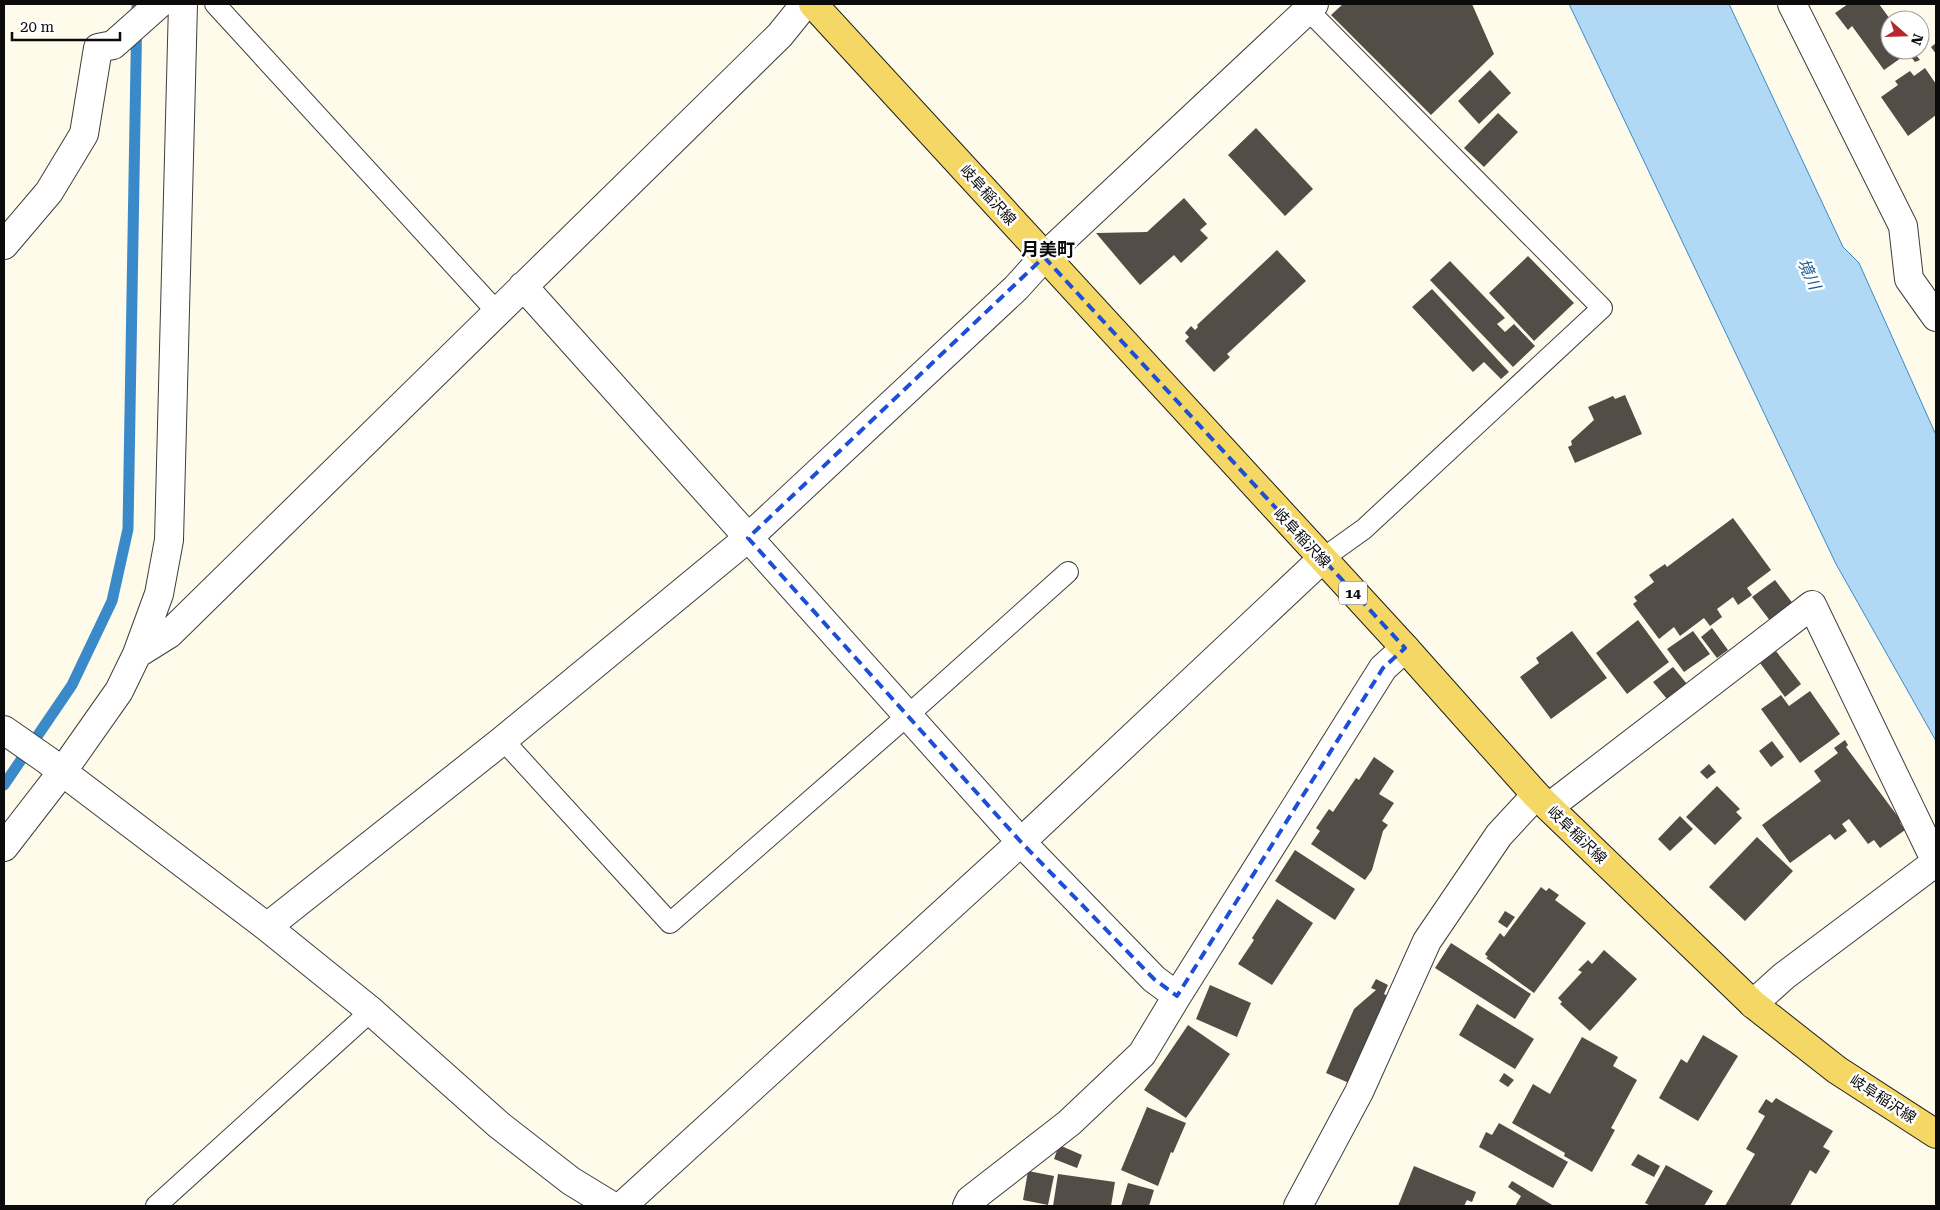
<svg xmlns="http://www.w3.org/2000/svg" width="1940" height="1210" font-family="'Roboto Serif','Noto Sans JP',serif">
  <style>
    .water { fill: #b1d8f4; stroke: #3a8ac9 }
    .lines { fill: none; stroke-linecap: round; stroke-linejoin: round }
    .stream { stroke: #3a8ac9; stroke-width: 11 }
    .building { fill: #534d48 }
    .lane-casing { stroke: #3e3e3e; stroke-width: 22 }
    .street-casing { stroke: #3e3e3e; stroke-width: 30 }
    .primary-casing { stroke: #1c1c1c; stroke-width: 30 }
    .lane { stroke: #fff; stroke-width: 20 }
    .street { stroke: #fff; stroke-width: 28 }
    .primary { stroke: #f4d764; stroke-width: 28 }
    .marked { fill: none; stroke: #1d4ed8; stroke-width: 4; stroke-dasharray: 10 6; stroke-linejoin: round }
    .labels { text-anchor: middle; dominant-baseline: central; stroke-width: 5; stroke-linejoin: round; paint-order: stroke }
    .shield { fill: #fff; stroke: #545454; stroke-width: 1 }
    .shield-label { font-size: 14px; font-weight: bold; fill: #0b0b0b }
    .street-label { font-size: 15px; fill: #0b0b0b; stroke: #fff }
    .water-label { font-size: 16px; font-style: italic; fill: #195c98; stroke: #fff }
    .quarter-label { font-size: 18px; font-weight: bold; fill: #0b0b0b; stroke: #fff }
  </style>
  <rect width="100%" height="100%" fill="#fefbea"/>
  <path class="water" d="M1569,4H1729L1843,247L1859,263L1936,435V741L1836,564Z"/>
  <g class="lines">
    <path class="stream" d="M4,785L72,685L112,601L128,529L137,4"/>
  </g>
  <path class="building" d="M1343,4H1472L1494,54L1431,115L1331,15Z
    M1848,4H1879L1890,19V50H1912L1920,60L1915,62L1908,53L1884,70L1852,26L1848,30L1835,13Z
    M1936,43V54L1931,47Z
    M1925,68L1936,84V115L1908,136L1881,97L1898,85L1895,81L1910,71L1914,76Z
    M1490,70L1511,93L1479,124L1458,101Z
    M1498,113L1518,132L1484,167L1464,148Z
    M1256,128L1313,189L1285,216L1228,155Z
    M1184,198L1207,224L1200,230L1208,238L1181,263L1174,255L1140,285L1096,233L1147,232Z
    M1277,250L1306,281L1227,354L1230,357L1214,372L1185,341L1189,337L1185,333L1191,326L1195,330L1198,327L1197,325Z
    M1528,256L1574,303L1534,341L1489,293Z
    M1450,261L1505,318L1497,324L1505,332L1514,324L1535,346L1513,367L1430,280Z
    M1432,289L1509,372L1501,379L1484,362L1473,372L1412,307Z
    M1625,395L1642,434L1575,463L1568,447L1572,445L1571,441L1594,420L1588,407L1613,396L1615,399Z
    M1733,518L1771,570L1747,588L1752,595L1738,605L1733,597L1717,609L1722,617L1710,626L1704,618L1680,636L1674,627L1659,639L1633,604L1637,601L1634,597L1654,582L1649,575L1665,564L1667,567Z
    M1775,580L1794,605L1771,622L1752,597Z
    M1638,620L1669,662L1627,694L1596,653Z
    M1712,628L1728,650L1717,658L1701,637Z
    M1572,631L1607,678L1551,719L1520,677L1539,663L1536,658Z
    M1693,631L1710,654L1684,672L1667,649Z
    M1776,651L1801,684L1785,697L1760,663Z
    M1673,667L1687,684L1667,699L1653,682Z
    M1810,691L1840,734L1800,763L1761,709L1781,695L1789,706Z
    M1845,740L1848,745L1846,747L1902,822L1900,823L1905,830L1880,848L1874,840L1868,844L1849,819L1842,824L1847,831L1835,840L1830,834L1790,863L1762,825L1821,781L1814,771L1838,753L1834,748Z
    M1772,741L1784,757L1771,767L1759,751Z
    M1374,757L1394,771L1379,794L1394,803L1382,821L1388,825L1383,831L1372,870L1365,880L1311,844L1320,831L1316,828L1329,809L1333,812L1356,778L1359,780Z
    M1709,764L1716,772L1707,779L1700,772Z
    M1717,786L1740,809L1736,812L1742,818L1715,845L1686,817Z
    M1680,816L1693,829L1670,851L1658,839Z
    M1757,837L1793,871L1745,921L1709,887Z
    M1295,850L1355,889L1335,920L1275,881Z
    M1541,887L1546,891L1549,888L1559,895L1555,900L1586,923L1534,993L1486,958L1488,957L1485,954L1500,933L1504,937Z
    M1277,899L1313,923L1272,985L1238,964L1254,940L1252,938Z
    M1505,911L1515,917L1507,928L1498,922Z
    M1451,943L1531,994L1515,1019L1435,968Z
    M1604,950L1637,979L1590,1031L1560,1004L1562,1002L1558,998L1582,972L1578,970L1588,960L1592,964Z
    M1376,979L1388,985L1384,994L1389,997L1349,1083L1326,1073L1354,1009L1376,990L1371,988Z
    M1210,985L1251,1003L1237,1037L1196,1019Z
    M1477,1004L1534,1039L1515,1069L1459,1035Z
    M1188,1025L1230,1054L1186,1118L1144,1090Z
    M1703,1035L1738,1056L1698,1121L1659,1098L1681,1059L1687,1063Z
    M1582,1037L1618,1057L1613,1066L1637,1080L1611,1128L1615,1130L1592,1172L1564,1156L1565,1153L1512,1123L1533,1084L1550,1094Z
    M1504,1073L1514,1080L1508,1087L1499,1081Z
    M1776,1098L1833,1131L1823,1147L1830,1151L1816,1174L1810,1170L1790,1206H1725L1755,1154L1746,1149L1765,1116L1758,1112L1766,1099L1772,1103Z
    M1147,1107L1186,1123L1173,1153L1171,1152L1158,1186L1121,1170Z
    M1499,1123L1568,1162L1553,1188L1479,1147L1486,1132L1492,1135Z
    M1059,1145L1082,1155L1077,1168L1054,1159Z
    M1638,1154L1660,1166L1654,1177L1631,1165Z
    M1666,1165L1713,1191L1704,1206H1651L1645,1203Z
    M1414,1166L1476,1192L1472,1202L1467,1200L1464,1206H1398Z
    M1028,1171L1054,1176L1048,1205L1023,1200Z
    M1058,1174L1115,1182L1111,1206H1053Z
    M1512,1181L1554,1206H1515L1521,1196L1508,1187Z
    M1128,1183L1154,1190L1149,1206H1121Z"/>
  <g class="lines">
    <defs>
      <path id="lane" d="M215,4L497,312
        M1302,4L1602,308L1364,529L1322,559
        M503,740L670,923L907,716L1068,572
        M156,1206L371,1011"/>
      <path id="street" d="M1792,4L1903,226L1909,279L1936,317
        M4,245L49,192L84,134L98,48L113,45L159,4
        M523,286L1021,842L1154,979L1177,996L1383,668L1405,648
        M137,654L169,634L780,35L805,4
        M4,730L47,760L267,927L371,1011L499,1125L571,1181L612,1206
        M1549,807L1812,605L1936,862
        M4,847L62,772L119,691L137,654L159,594L169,540L183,4
        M267,927L503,740L748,538L1016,288L1044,257L1314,4
        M1753,1004L1784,976L1936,862
        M622,1206L1021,842L1322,559
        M967,1206L970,1200L1069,1123L1142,1054L1177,996
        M1298,1206L1359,1092L1427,941L1499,835L1536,795"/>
      <path id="primary" d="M813,4L1405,648L1536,795L1753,1004L1837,1070L1936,1134"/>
    </defs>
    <use href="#lane" class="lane-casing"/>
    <use href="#street" class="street-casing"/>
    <use href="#primary" class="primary-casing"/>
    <use href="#lane" class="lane"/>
    <use href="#street" class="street"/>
    <use href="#primary" class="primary"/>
  </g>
  <path class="marked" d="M1044,257L1405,648L1383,668L1177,996L1154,979L1021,842L748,538Z"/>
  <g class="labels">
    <rect class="shield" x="1339" y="581.5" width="28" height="23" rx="4"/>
    <g class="shield-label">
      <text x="1353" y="593">14</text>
    </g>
    <g class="street-label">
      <text transform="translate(988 195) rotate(48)">岐阜稲沢線</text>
      <text transform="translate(1302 538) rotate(47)">岐阜稲沢線</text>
      <text transform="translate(1577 835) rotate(44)">岐阜稲沢線</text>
      <text transform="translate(1883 1099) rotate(33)">岐阜稲沢線</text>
    </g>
    <g class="water-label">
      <text transform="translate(1809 274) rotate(65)">境川</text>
    </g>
    <g class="quarter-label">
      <text x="1048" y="249">月美町</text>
    </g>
  </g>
  <rect width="1940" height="1210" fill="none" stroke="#0b0b0b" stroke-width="10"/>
  <g transform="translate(1905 35) rotate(110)"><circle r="24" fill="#ffffff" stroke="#9d9d9d"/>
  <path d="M0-4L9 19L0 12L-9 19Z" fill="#b62829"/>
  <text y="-8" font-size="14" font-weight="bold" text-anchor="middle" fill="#0b0b0b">N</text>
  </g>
  <path d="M12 32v8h108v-8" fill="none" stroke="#0b0b0b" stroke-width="2.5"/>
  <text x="20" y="32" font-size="15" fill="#0b0b0b" stroke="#ffffff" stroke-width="4" paint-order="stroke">20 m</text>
</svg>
